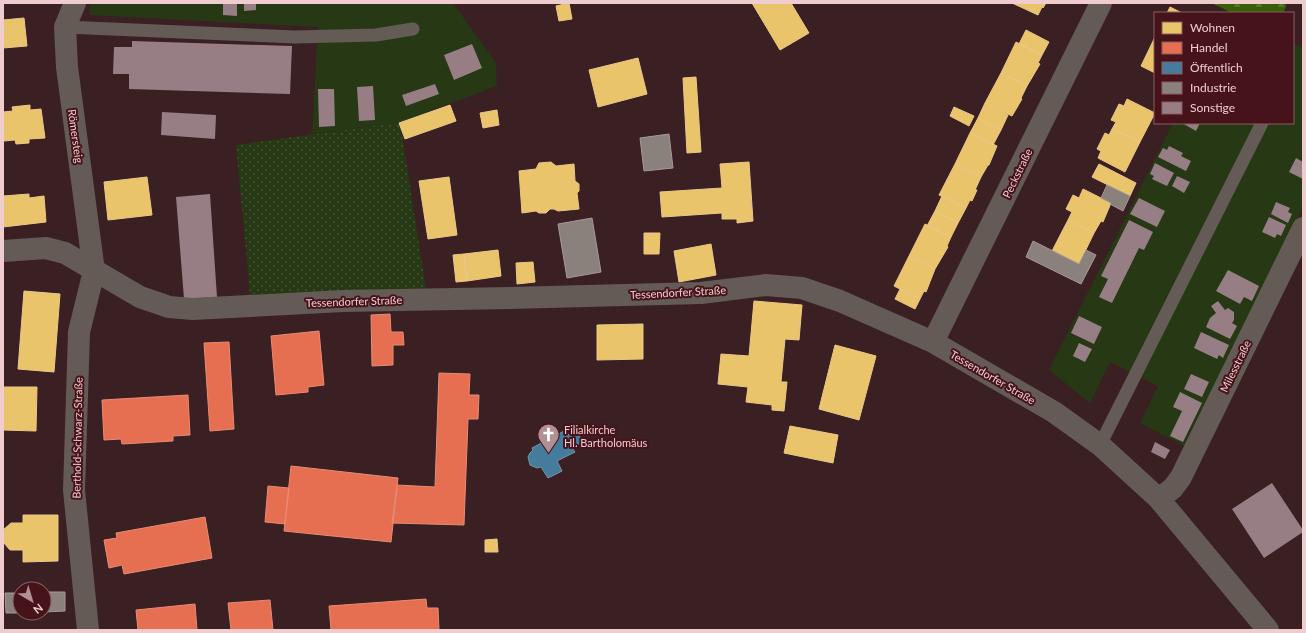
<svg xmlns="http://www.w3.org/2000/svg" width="1306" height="633" font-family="Lato,sans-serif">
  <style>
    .grass { fill: url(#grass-dots) }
    .forest { fill: url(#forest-firs) }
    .garden { fill: #263914 }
    .homes { fill: #e9c46a; stroke: #ebc788 }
    .shops { fill: #e76f51; stroke: #e98b76 }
    .public { fill: #457b9d; stroke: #7894ac }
    .industry { fill: #8a817c; stroke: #a89895 }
    .building { fill: #977e85 }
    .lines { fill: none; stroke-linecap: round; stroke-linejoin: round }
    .lane { stroke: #645b56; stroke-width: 13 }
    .street { stroke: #645b56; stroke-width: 22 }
    .labels { text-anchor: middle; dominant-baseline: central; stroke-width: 4; stroke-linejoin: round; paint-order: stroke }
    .street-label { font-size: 11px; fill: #efcdce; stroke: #46131b }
    .poi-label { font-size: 11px; fill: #efcdce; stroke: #46131b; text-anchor: start }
  </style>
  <defs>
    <pattern id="grass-dots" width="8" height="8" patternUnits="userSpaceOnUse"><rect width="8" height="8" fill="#263914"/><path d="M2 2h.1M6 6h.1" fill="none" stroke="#465435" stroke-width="1.8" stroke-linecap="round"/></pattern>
    <pattern id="forest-firs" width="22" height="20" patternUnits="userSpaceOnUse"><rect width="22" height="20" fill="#355e06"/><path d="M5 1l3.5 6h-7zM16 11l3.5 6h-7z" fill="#537429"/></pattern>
  </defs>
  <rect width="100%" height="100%" fill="#3a1f23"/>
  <path class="grass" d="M400,122L426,289L250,294L236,145Z"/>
  <path class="forest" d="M1212,3H1286V7L1283,13H1232Z"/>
  <path class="garden" d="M90,3H453L496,63L497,86L400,122L312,134L318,27L90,15Z
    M1293,43L1303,48V208L1184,446L1140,423L1158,386L1110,362L1090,403L1049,370L1173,123H1293Z"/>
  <path class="homes" d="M569,3L572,19L559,21L556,6Z
    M752,3H791L809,33L780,50Z
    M1012,3H1046L1043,8L1042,7L1038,15Z
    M1170,7L1182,13H1167Z
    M24,18L27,46L3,48V20Z
    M1026,30L1049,42L1042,55L1019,44Z
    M1155,37V73L1141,66Z
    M1016,42L1042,55L1038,63L1040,64L1027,86L1001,73Z
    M638,58L647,94L598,107L589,70Z
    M1001,73L1027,86L1021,98L1022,99L1012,116L985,103Z
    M696,77L701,152L687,153L683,78Z
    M1127,99L1155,113L1140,142L1112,129L1116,122L1111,120L1119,104L1124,106Z
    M985,103L1008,115L1001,130L978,118Z
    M30,105V110L41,109L45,138L29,139V143L16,144L15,140L4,141L3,112L13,111L12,107Z
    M450,105L456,121L405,139L399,123Z
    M954,107L974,116L969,126L950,116Z
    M497,110L499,125L483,128L480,113Z
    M978,118L1001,130L993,145L970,133Z
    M1112,129L1140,142L1125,172L1098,158L1101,151L1097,149L1105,133L1109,135Z
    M970,133L997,146L989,165H988L981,177L955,164Z
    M551,162L556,166L574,164L575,181L579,184V191L577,193L579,209L558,211L554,209H550L546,213H539L536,211L522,213L519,171L536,169L539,163Z
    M749,162L753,221L737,223V219H722V213L662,217L660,192L722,188L720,164Z
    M955,164L981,177L975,190H977L972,201L970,200L966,208L939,195Z
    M1099,164L1136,183L1130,196L1092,177Z
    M147,177L152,215L108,220L104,182Z
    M449,177L457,235L428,239L419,181Z
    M1083,189L1111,203L1103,222L1101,221L1094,233L1068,220L1072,212L1066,209L1073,195L1079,198Z
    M29,194V198L44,196L46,222L3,227V196Z
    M942,196L966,208L958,223L935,211Z
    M935,211L958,223L951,237L927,226Z
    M1068,220L1094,233L1079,264L1052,251Z
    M925,224L951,237L947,246L948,247L935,269L909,256Z
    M644,233H660L659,254H644Z
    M711,244L716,275L679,282L674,251Z
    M498,250L501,276L467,281L464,254Z
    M464,254L467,281L456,282L453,255Z
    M909,256L935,269L926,292L924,291L920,299L894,286Z
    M533,262L535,282L517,284L516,263Z
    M900,289L920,299L915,309L895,299Z
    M24,291L60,294L54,372L18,369Z
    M754,301L802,305L799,340L785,339L781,382H787L784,411L772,410V405L746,402L748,387L718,384L721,354L749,356Z
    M643,324V359L597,360V325Z
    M835,345L876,356L859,420L819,409Z
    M3,387H37L36,431L3,430Z
    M790,426L838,435L833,463L784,453Z
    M23,515H58V561L23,562V550H10L3,542V530L11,523H23Z
    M497,539L498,552H485V540Z"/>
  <path class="shops" d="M390,314L391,332H403L404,345H393V365L372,366L371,315Z
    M319,331L324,385L308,387V392L276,395L271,336Z
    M229,342L234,429L210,431L204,343Z
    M439,373L470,374L469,395H479L478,419H468L464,525L392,523L397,485L435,487Z
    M188,395L190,435L173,436V441L122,444L121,439L104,440L102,400Z
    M291,466L398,478L391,542L284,531Z
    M268,486L289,488L285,524L265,522Z
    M205,517L212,558L124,574L122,565L109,568L104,540L117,538L116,533Z
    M426,599L427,608H438L439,630H331L329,606Z
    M270,600L273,630H231L228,603Z
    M195,604L197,630H138L136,610Z"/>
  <path class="public" d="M576,430L583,442L572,448L575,452L557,461L562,471L548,478L541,467L537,468L530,465L528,457L530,453L533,450L532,448L564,431L566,436Z"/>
  <path class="industry" d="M669,134L673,168L644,171L640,138Z
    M1107,185L1130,196L1123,211L1110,204L1111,203L1101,198Z
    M592,218L601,272L567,278L558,224Z
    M1033,241L1079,264L1086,250L1096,255L1081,284L1026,257Z
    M44,592H65V611L44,612Z
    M5,593H20V613H6Z"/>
  <path class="building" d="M223,3H237V16L223,15Z
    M244,3H256V10L244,11Z
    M132,41L292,46L290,94L129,89V74H113L114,47H132Z
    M472,44L482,68L454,80L444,55Z
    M435,84L439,94L406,106L402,95Z
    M373,86L375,120L359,121L357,87Z
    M318,89H334L335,126L319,127Z
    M162,112L216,115L215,139L161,135Z
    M1182,123H1200L1196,131Z
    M1169,146L1183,153L1181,156L1191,161L1186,171L1158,157L1163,148L1167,150Z
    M1296,158L1303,162V179L1289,172Z
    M1155,163L1174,173L1167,186L1152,179L1154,176L1150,174Z
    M1177,176L1190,182L1184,193L1172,186Z
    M210,194L217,297L184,299L176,197Z
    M1139,198L1165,211L1157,227L1130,214Z
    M1276,202L1290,208L1288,212L1292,214L1288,223L1271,214Z
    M1269,217L1286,225L1281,236L1277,234L1275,238L1262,232Z
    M1129,220L1153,232L1144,250L1139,248L1112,303L1099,297L1108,279L1101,276Z
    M1228,270L1259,286L1252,301L1244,297L1240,304L1216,291Z
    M1218,301L1225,310L1228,308L1234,312V320L1232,323L1237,326L1230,339L1206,327L1210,318L1216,313L1211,306Z
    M1079,316L1102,327L1094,344L1071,333Z
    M1201,332L1229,345L1223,358L1219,355L1217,359L1194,348Z
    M1079,343L1092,349L1085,362L1073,356Z
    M1191,374L1209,382L1202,397L1184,389Z
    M1180,392L1202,403L1183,442L1170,436L1182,411L1173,407Z
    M1155,442L1170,450L1165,459L1151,452Z
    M1272,483L1303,530V532L1264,558L1232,509Z"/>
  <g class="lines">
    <path class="lane" d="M65,27L295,37L376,35L413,29
      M1100,445L1262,123"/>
    <path class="street" d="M75,3L65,27L67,67L94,271L79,332L74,490L88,630
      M3,251L46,248L65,253L140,297L169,307L193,309L343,301L510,298L701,293L766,285L802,288L840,301L933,342L1054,412L1100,445L1159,499L1268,630
      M933,342L1101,3
      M1159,499L1173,488L1181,477L1303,228"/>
  </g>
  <defs>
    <symbol id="church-pin" viewBox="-11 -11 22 30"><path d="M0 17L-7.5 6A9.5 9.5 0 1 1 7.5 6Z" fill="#b09092" stroke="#46131b"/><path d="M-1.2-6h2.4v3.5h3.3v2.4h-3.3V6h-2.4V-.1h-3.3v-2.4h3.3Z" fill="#fff"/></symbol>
  </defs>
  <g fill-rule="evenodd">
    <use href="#church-pin" x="536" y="422" width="25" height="34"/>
  </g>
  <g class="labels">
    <g class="street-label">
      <text transform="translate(76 136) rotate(82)">Römersteig</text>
      <text transform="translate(1017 173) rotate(-64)">Peckstraße</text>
      <text transform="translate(678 292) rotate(-3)">Tessendorfer Straße</text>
      <text transform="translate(354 301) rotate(-2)">Tessendorfer Straße</text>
      <text transform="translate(1235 366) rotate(-64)">Milesstraße</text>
      <text transform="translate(993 377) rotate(30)">Tessendorfer Straße</text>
      <text transform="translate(77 438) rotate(-89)">Berthold-Schwarz-Straße</text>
    </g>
    <g class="poi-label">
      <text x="564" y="429">Filialkirche<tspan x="564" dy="13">Hl. Bartholomäus</tspan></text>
    </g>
  </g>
  <rect width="1306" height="633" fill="none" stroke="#efcdce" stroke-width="8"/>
  <rect x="1154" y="12" width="140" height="112" fill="#46131b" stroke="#8a5d63"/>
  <rect x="1162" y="22" width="20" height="12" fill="#e9c46a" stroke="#8a5d63"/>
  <text x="1190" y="32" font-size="12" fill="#efcdce">Wohnen</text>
  <rect x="1162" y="42" width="20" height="12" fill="#e76f51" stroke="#8a5d63"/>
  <text x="1190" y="52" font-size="12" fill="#efcdce">Handel</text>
  <rect x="1162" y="62" width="20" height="12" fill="#457b9d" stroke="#8a5d63"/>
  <text x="1190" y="72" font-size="12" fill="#efcdce">Öffentlich</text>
  <rect x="1162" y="82" width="20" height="12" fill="#8a817c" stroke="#8a5d63"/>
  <text x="1190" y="92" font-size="12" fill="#efcdce">Industrie</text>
  <rect x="1162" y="102" width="20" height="12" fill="#977e85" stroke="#8a5d63"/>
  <text x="1190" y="112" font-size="12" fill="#efcdce">Sonstige</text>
  <g transform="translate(32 601) rotate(142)"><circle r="19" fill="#46131b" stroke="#8a5d63"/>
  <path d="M0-3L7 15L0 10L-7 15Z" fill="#b09092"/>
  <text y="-6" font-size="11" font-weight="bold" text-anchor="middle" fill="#efcdce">N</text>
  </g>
</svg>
